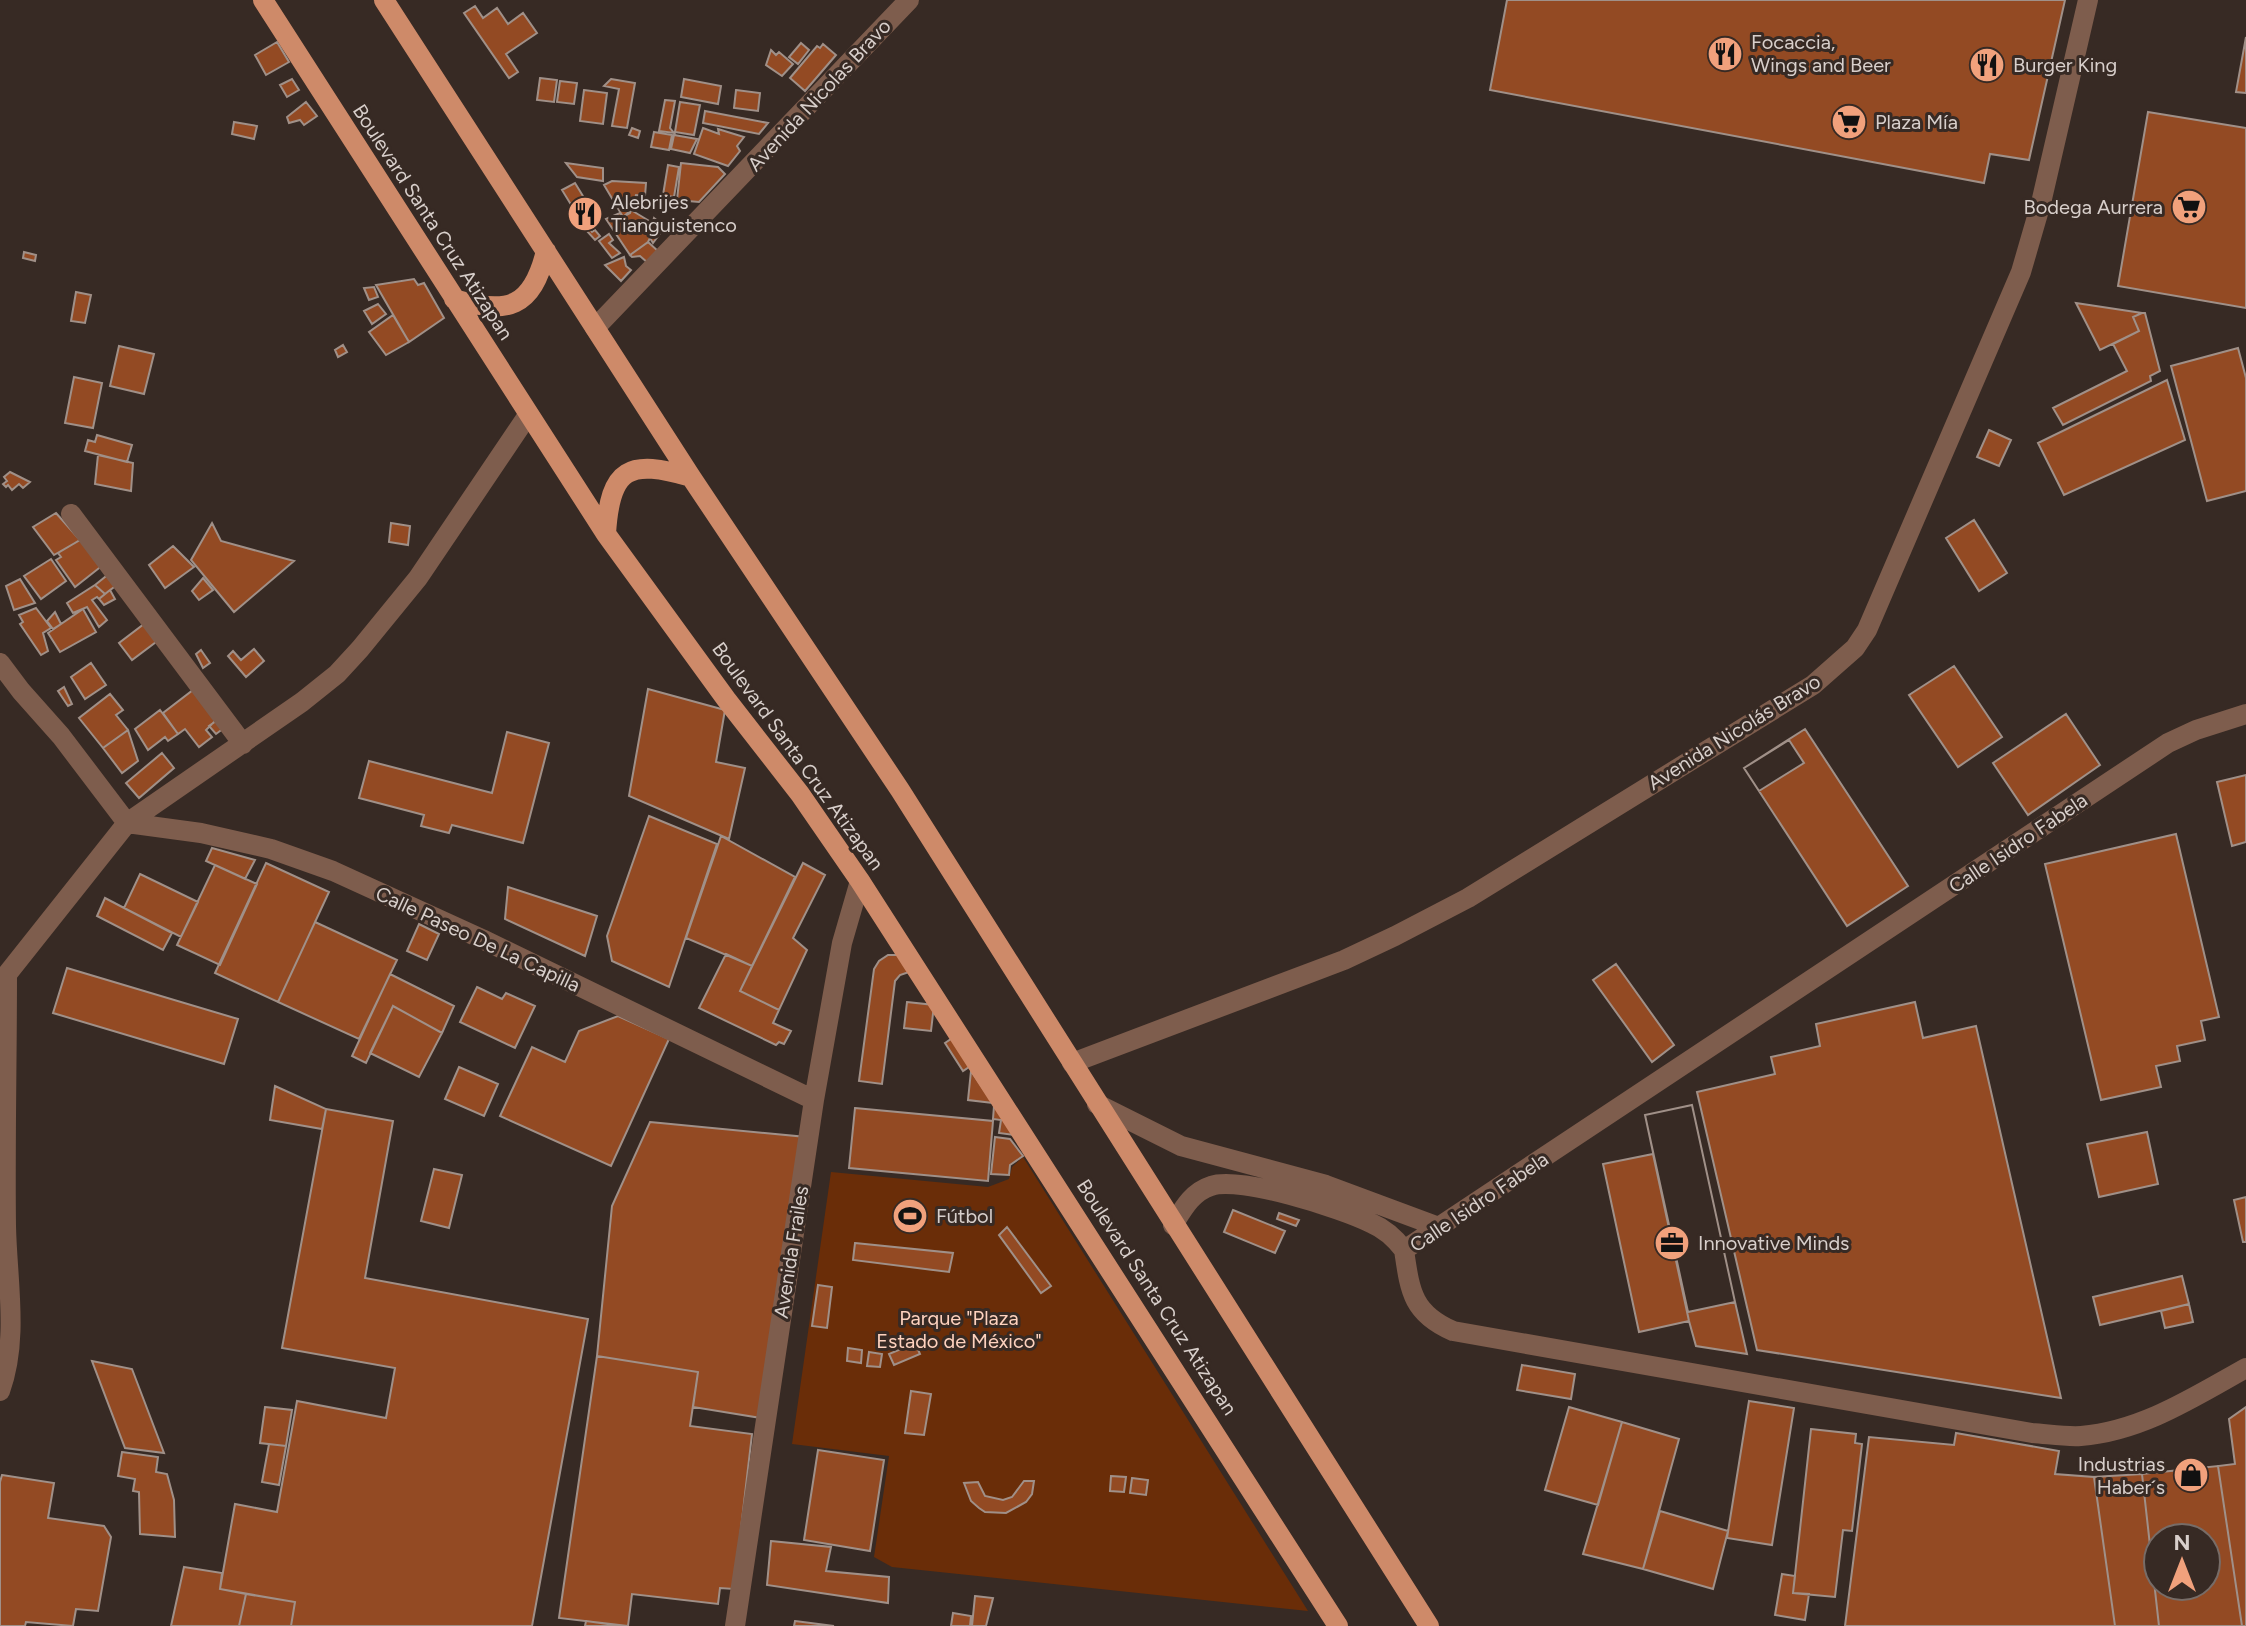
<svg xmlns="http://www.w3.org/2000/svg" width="2246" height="1626" font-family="Figtree,sans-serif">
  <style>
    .green { fill: #6a2d08 }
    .building { fill: #934a23; stroke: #a09088; stroke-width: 2; fill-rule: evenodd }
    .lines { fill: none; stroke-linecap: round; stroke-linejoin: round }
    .minor { stroke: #7e5d4d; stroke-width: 20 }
    .major { stroke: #ce8a69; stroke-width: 20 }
    .labels { text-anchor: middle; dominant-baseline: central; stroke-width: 6; stroke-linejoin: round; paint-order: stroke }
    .poi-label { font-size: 20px; fill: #d8cfcb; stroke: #372a24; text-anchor: start }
    .street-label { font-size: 20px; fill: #d8cfcb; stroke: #372a24 }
    .park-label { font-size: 20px; fill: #fed2be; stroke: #372a24 }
  </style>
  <rect width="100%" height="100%" fill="#372a24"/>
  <path class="green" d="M1023,1157L1308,1611L892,1567L874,1557L889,1456L792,1444L831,1172L988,1187L1009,1179L1012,1167Z"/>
  <path class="building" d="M1507,0H2065L2029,160L1990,154L1984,183L1490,90Z
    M475,6L483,18L497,8L508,24L523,13L537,33L506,54L518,72L509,78L464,13Z
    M2246,37V93L2236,92Z
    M277,42L289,62L266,75L255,55Z
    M801,43L809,50L798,64L789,57Z
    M823,44L836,55L805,91L790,78L817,46L820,48Z
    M771,50L776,55L779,52L793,64L782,76L766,65Z
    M540,78L557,80L554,102L537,100Z
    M292,79L299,90L287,97L280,85Z
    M611,79L635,83L627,128L612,126L619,89L604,86Z
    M684,79L721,86L718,104L681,97Z
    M560,81L577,83L574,104L557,102Z
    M584,90L607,93L603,124L580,121Z
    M736,90L760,93L758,111L734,108Z
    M665,100L675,101L670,128L674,133L659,131Z
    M306,102L317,116L304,125L300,120L289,123L287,117Z
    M680,102L700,105L694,135L675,132Z
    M705,111L768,123L759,134L703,123Z
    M2148,112L2246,128V308L2118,286Z
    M234,122L257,126L254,139L232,134Z
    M632,128L640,131L638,138L629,135Z
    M703,128L719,134L718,129L744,137L737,146L740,151L728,166L694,154Z
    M654,132L672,135L669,150L651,147Z
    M674,135L697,139L690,153L671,149Z
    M566,163L603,168V181L577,177Z
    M681,163L718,167L725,174L699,202L677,200Z
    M668,165L679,167L674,197L663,195Z
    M612,181L646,183L645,196L636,195L630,213L623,217L604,185Z
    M575,183L594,214L581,221L562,190Z
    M631,210L651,222L646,231L650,238L648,242L630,255L606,219L620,213L623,217Z
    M654,218L665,227L653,243L646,231L652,225Z
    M589,228L592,232L595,230L600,236L595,240L586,230Z
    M609,234L613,240L609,243L620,253L612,258L599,241Z
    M648,242L658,251L648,263L640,256L632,257L630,255Z
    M24,252L36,255L35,261L23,258Z
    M624,257L626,266L631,270L621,281L605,265Z
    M414,279L418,285L424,283L444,318L409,342L376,285Z
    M374,287L378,297L369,300L364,288Z
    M76,292L91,295L85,323L71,321Z
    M2076,303L2142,313L2133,317L2139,331L2100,350Z
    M378,304L386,314L372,324L364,311Z
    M2142,313H2145L2160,371L2150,376L2151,381L2063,425L2053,408L2127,371L2113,344L2139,331L2133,317Z
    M393,315L409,342L386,355L369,332Z
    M343,345L347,352L338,357L335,350Z
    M119,346L154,354L144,394L110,386Z
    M2238,348L2246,378V491L2207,501L2171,366Z
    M74,377L102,383L93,428L65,423Z
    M2167,380L2185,440L2064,495L2038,443Z
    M1989,430L2011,440L1999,466L1977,457Z
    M97,435L132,445L127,462L85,451L88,440L95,442Z
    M98,455L133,463L131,491L95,484Z
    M10,472L30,482L23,488L19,484L12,490L8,485L6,487L3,484L7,481L4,477Z
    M56,513L80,540L54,555L33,527Z
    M1974,520L2007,573L1979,591L1946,538Z
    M212,523L221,541L294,561L234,612L191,560Z
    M391,523L410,526L408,545L389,542Z
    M80,540L103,565L75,587L56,560L61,557L58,553Z
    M173,546L194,567L165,588L149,565Z
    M51,559L66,581L41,599L24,576Z
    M110,573L118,584L105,594L95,585Z
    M203,578L213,590L199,600L192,591Z
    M20,579L35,603L14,610L6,586Z
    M95,585L105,594L99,599L97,597L92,600L107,620L99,627L87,607L73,613L67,603Z
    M110,590L115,599L104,605L99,599Z
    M36,608L51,628L43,633L48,651L41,655L20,624L23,622L19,615Z
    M83,609L96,632L60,652L48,633Z
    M55,612L61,624L53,629L47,621Z
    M144,624L156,642L132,660L119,643Z
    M254,649L264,661L246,677L228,656L233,651L241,660Z
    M201,650L210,663L203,668L196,654Z
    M91,663L106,685L85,699L71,677Z
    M1954,666L2002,737L1958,767L1909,695Z
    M64,687L72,704L68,706L58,691Z
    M648,689L725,710L716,762L745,768L729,839L629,796Z
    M193,690L216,720L206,730L212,737L199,747L185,729L178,734L163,713Z
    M110,694L123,710L116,715L128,730L103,748L79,718Z
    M160,710L178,734L168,741L165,737L148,750L135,729Z
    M2066,714L2100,765L2028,815L1993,763Z
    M219,719L224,728L216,734L209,726Z
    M1805,729L1908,886L1847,926L1744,768Z
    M128,730L138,761L122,773L103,748Z
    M507,732L549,743L523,843L452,825L449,833L421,826L424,815L359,798L369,761L492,793Z
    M1789,740L1804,763L1759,791L1744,768Z
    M162,753L174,768L139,798L126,783Z
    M2246,775V842L2232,846L2217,782Z
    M649,816L717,844L669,987L612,961L607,936Z
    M2176,834L2219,1017L2201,1021L2205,1040L2177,1046L2180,1061L2156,1066L2161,1087L2101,1100L2045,864Z
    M721,836L795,877L752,966L686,938Z
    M212,848L255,860L245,879L206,861Z
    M266,863L329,892L278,1002L215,973Z
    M803,863L825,875L793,938L807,950L779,1010L740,991Z
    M215,865L257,884L220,965L177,945Z
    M140,874L198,902L181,937L124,908Z
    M508,887L597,916L585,956L505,919Z
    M105,898L172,933L163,950L97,916Z
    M315,922L397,960L359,1039L278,1002Z
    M419,924L439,934L427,960L407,951Z
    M726,954L752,966L740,991L779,1010L773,1023L791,1031L784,1044L779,1042L776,1045L699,1008Z
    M888,955H898L912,971L900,975L895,981L882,1084L859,1081L874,969L879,961Z
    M1616,964L1674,1045L1652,1062L1593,980Z
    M67,968L238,1019L224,1064L53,1013Z
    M390,974L454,1006L442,1033L393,1006L366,1063L352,1056Z
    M477,987L502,999L506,993L535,1006L515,1048L460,1022Z
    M907,1002L934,1005L931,1031L904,1028Z
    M1915,1002L1923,1038L1976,1026L2061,1398L1757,1350L1697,1092L1775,1074L1771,1057L1820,1046L1816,1024Z
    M393,1006L442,1033L419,1077L370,1053Z
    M618,1016L669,1039L611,1166L500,1116L532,1047L565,1062L579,1031Z
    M954,1037L972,1065L963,1071L945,1043Z
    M459,1067L498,1084L484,1116L445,1099Z
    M971,1071L993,1103L968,1100Z
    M275,1086L326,1109L322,1129L270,1120Z
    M1692,1105L1735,1302L1747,1354L1696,1346L1689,1321L1645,1115Z
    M1692,1105L1735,1302L1688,1312L1645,1115Z
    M994,1106L1022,1136L999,1133L1001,1120L993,1119Z
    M855,1108L993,1121L988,1181L849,1168Z
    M326,1109L393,1121L365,1278L588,1319L532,1626H291L295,1602L220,1589L235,1504L277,1512L297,1401L386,1418L395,1368L282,1348Z
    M650,1122L806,1137L761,1418L693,1407L698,1372L597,1356L612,1206Z
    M2147,1132L2158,1184L2099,1197L2087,1144Z
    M995,1137L1010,1139L1023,1156L1010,1165L1009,1175L991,1174Z
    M1653,1154L1689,1321L1639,1332L1603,1164Z
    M434,1169L462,1175L449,1228L421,1221Z
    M2246,1197V1242H2243L2234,1200Z
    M1233,1210L1285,1231L1275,1253L1224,1232Z
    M1279,1213L1299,1220L1296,1226L1277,1219Z
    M1007,1227L1051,1286L1041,1293L999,1235Z
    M855,1243L953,1253L949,1272L853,1260Z
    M2182,1276L2189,1304L2100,1325L2093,1297Z
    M818,1285L832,1287L827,1328L812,1326Z
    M2189,1304L2193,1322L2165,1328L2161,1311Z
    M915,1343L920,1354L894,1365L889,1354Z
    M848,1348L862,1350L861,1363L847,1361Z
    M869,1352L882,1354L880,1367L867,1366Z
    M597,1356L698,1372L690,1426L752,1434L734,1589L720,1588L718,1604L632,1594L628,1626L559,1618Z
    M92,1361L132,1369L164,1453L125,1448Z
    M1522,1365L1575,1374L1571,1399L1517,1390Z
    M911,1391L931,1394L924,1435L905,1433Z
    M1749,1401L1794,1408L1772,1545L1727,1538Z
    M265,1407L292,1410L286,1446L260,1443Z
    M1569,1407L1622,1422L1598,1505L1545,1490Z
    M2246,1407V1626H2242L2218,1466L2235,1464L2229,1419Z
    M1622,1422L1679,1439L1643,1569L1583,1554Z
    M1811,1429L1856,1434L1855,1443L1862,1444L1852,1531L1843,1530L1835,1597L1793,1593Z
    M1956,1433L2059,1451L2055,1474L2094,1477L2115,1626H1845L1869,1437L1954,1445Z
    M269,1444L286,1446L279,1485L262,1482Z
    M818,1450L884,1460L870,1551L804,1540Z
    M122,1452L158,1457L156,1472L167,1474L174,1500L175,1537L140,1534L139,1492L133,1491L135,1479L118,1476Z
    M2218,1466L2242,1626H2159L2142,1474ZM2158,1538H2206V1586H2158Z
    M2142,1474L2159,1626H2115L2094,1477Z
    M2,1475L54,1483L48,1518L104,1526L111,1537L98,1611L76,1609L73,1626L26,1622L25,1626H0V1482Z
    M1111,1476L1126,1477L1124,1492L1110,1491Z
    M1132,1478L1148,1480L1146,1495L1130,1493Z
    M1024,1481H1034L1032,1494L1026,1502L1006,1513L985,1512L979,1508L971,1501L964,1483L978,1482L985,1496L1003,1500L1012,1497Z
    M1660,1511L1728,1531L1713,1589L1643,1569Z
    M771,1541L831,1547L826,1571L889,1577L888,1603L767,1585Z
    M184,1567L222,1573L220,1589L246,1594L239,1626H171Z
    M1782,1574L1795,1576L1793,1593L1809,1594L1805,1620L1775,1615Z
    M246,1594L295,1602L291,1626H239Z
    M975,1596L993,1598L986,1626H972Z
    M953,1613L971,1616L970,1626H951Z
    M586,1621L622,1626H585Z
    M795,1621L834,1626H794Z"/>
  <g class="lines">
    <path class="minor" d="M595,328L909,0
      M71,514L243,744
      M0,663L21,691L61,736L127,823
      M127,823L201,833L271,849L333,871L482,939L814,1100
      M0,983L127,823L302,702L337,674L360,649L418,578L528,415
      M1072,1063L1344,960L1395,936L1468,898L1813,685L1855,648L1867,630L2021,272L2041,203L2088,0
      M1097,1104L1181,1146L1326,1185L1439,1227
      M1173,1225C1183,1209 1192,1192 1211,1186C1240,1176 1341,1208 1371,1223C1385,1229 1395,1238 1404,1250
      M1404,1250L2168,743L2196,730L2246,714
      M1404,1250C1410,1291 1412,1313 1453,1331L2032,1433C2048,1434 2065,1437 2081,1436C2142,1431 2194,1397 2246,1368
      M0,1391C19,1339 7,1280 6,1226C5,1142 7,1058 7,974
      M735,1626L814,1100L842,943L860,881"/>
    <path class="major" d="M263,0L606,534L726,699L800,794L860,881L1338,1626
      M384,0L691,477L900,790L1429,1626
      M454,299C508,315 532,308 546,251
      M606,534C610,467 629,459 691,477"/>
  </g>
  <defs>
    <symbol id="restaurant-disc" viewBox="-11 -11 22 22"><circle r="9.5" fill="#f1a17c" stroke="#372a24"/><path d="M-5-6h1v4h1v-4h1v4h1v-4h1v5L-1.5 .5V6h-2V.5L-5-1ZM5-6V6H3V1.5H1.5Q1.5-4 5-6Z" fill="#111"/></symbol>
    <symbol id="supermarket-disc" viewBox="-11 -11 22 22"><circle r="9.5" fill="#f1a17c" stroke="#372a24"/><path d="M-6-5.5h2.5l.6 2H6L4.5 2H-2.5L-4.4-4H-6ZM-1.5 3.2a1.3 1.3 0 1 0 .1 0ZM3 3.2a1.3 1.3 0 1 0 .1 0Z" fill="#111"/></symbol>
    <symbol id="stadium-disc" viewBox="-11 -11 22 22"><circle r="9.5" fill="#f1a17c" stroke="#372a24"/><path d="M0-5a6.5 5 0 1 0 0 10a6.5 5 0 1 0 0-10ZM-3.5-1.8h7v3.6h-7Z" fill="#111"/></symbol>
    <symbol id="office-disc" viewBox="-11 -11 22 22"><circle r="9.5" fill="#f1a17c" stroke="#372a24"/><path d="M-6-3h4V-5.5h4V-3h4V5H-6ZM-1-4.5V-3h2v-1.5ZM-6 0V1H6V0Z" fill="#111"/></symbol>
    <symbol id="shop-disc" viewBox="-11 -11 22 22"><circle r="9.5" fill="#f1a17c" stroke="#372a24"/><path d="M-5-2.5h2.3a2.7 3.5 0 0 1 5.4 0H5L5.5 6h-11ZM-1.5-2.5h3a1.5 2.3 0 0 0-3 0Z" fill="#111"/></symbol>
  </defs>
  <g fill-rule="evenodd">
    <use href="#restaurant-disc" x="1705" y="34" width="40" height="40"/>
    <use href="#restaurant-disc" x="1967" y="45" width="40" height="40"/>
    <use href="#supermarket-disc" x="1829" y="102" width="40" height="40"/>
    <use href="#supermarket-disc" x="2169" y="187" width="40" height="40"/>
    <use href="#restaurant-disc" x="565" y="194" width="40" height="40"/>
    <use href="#stadium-disc" x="890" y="1196" width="40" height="40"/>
    <use href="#office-disc" x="1652" y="1223" width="40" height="40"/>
    <use href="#shop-disc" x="2171" y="1455" width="40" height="40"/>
  </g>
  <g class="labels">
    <g class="poi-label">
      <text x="1751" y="42">Focaccia,<tspan x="1751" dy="23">Wings and Beer</tspan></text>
      <text x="2013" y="65">Burger King</text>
      <text x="1875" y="122">Plaza Mía</text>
      <text x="611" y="202">Alebrijes<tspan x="611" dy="23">Tianguistenco</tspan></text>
      <text x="2163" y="207" text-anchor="end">Bodega Aurrera</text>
      <text x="936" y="1216">Fútbol</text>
      <text x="1698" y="1243">Innovative Minds</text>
      <text x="2165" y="1464" text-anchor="end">Industrias<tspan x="2165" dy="23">Haber´s</tspan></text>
    </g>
    <g class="street-label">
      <text transform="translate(819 95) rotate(-47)">Avenida Nicolas Bravo</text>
      <text transform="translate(433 222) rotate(57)">Boulevard Santa Cruz Atizapan</text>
      <text transform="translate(1734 732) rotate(-32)">Avenida Nicolás Bravo</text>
      <text transform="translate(798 756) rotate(54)">Boulevard Santa Cruz Atizapan</text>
      <text transform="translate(2018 843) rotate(-34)">Calle Isidro Fabela</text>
      <text transform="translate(478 939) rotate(25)">Calle Paseo De La Capilla</text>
      <text transform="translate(1479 1202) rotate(-34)">Calle Isidro Fabela</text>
      <text transform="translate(791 1252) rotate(-81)">Avenida Frailes</text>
      <text transform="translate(1157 1297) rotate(57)">Boulevard Santa Cruz Atizapan</text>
    </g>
    <g class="park-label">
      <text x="959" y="1318">Parque "Plaza<tspan x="959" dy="23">Estado de México"</tspan></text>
    </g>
  </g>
  <g transform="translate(2182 1562)"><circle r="38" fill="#372a24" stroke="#776c67" stroke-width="2"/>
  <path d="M0-6L14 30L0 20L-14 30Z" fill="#f1a17c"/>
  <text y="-12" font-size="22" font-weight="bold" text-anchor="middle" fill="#d8cfcb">N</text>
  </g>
</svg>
